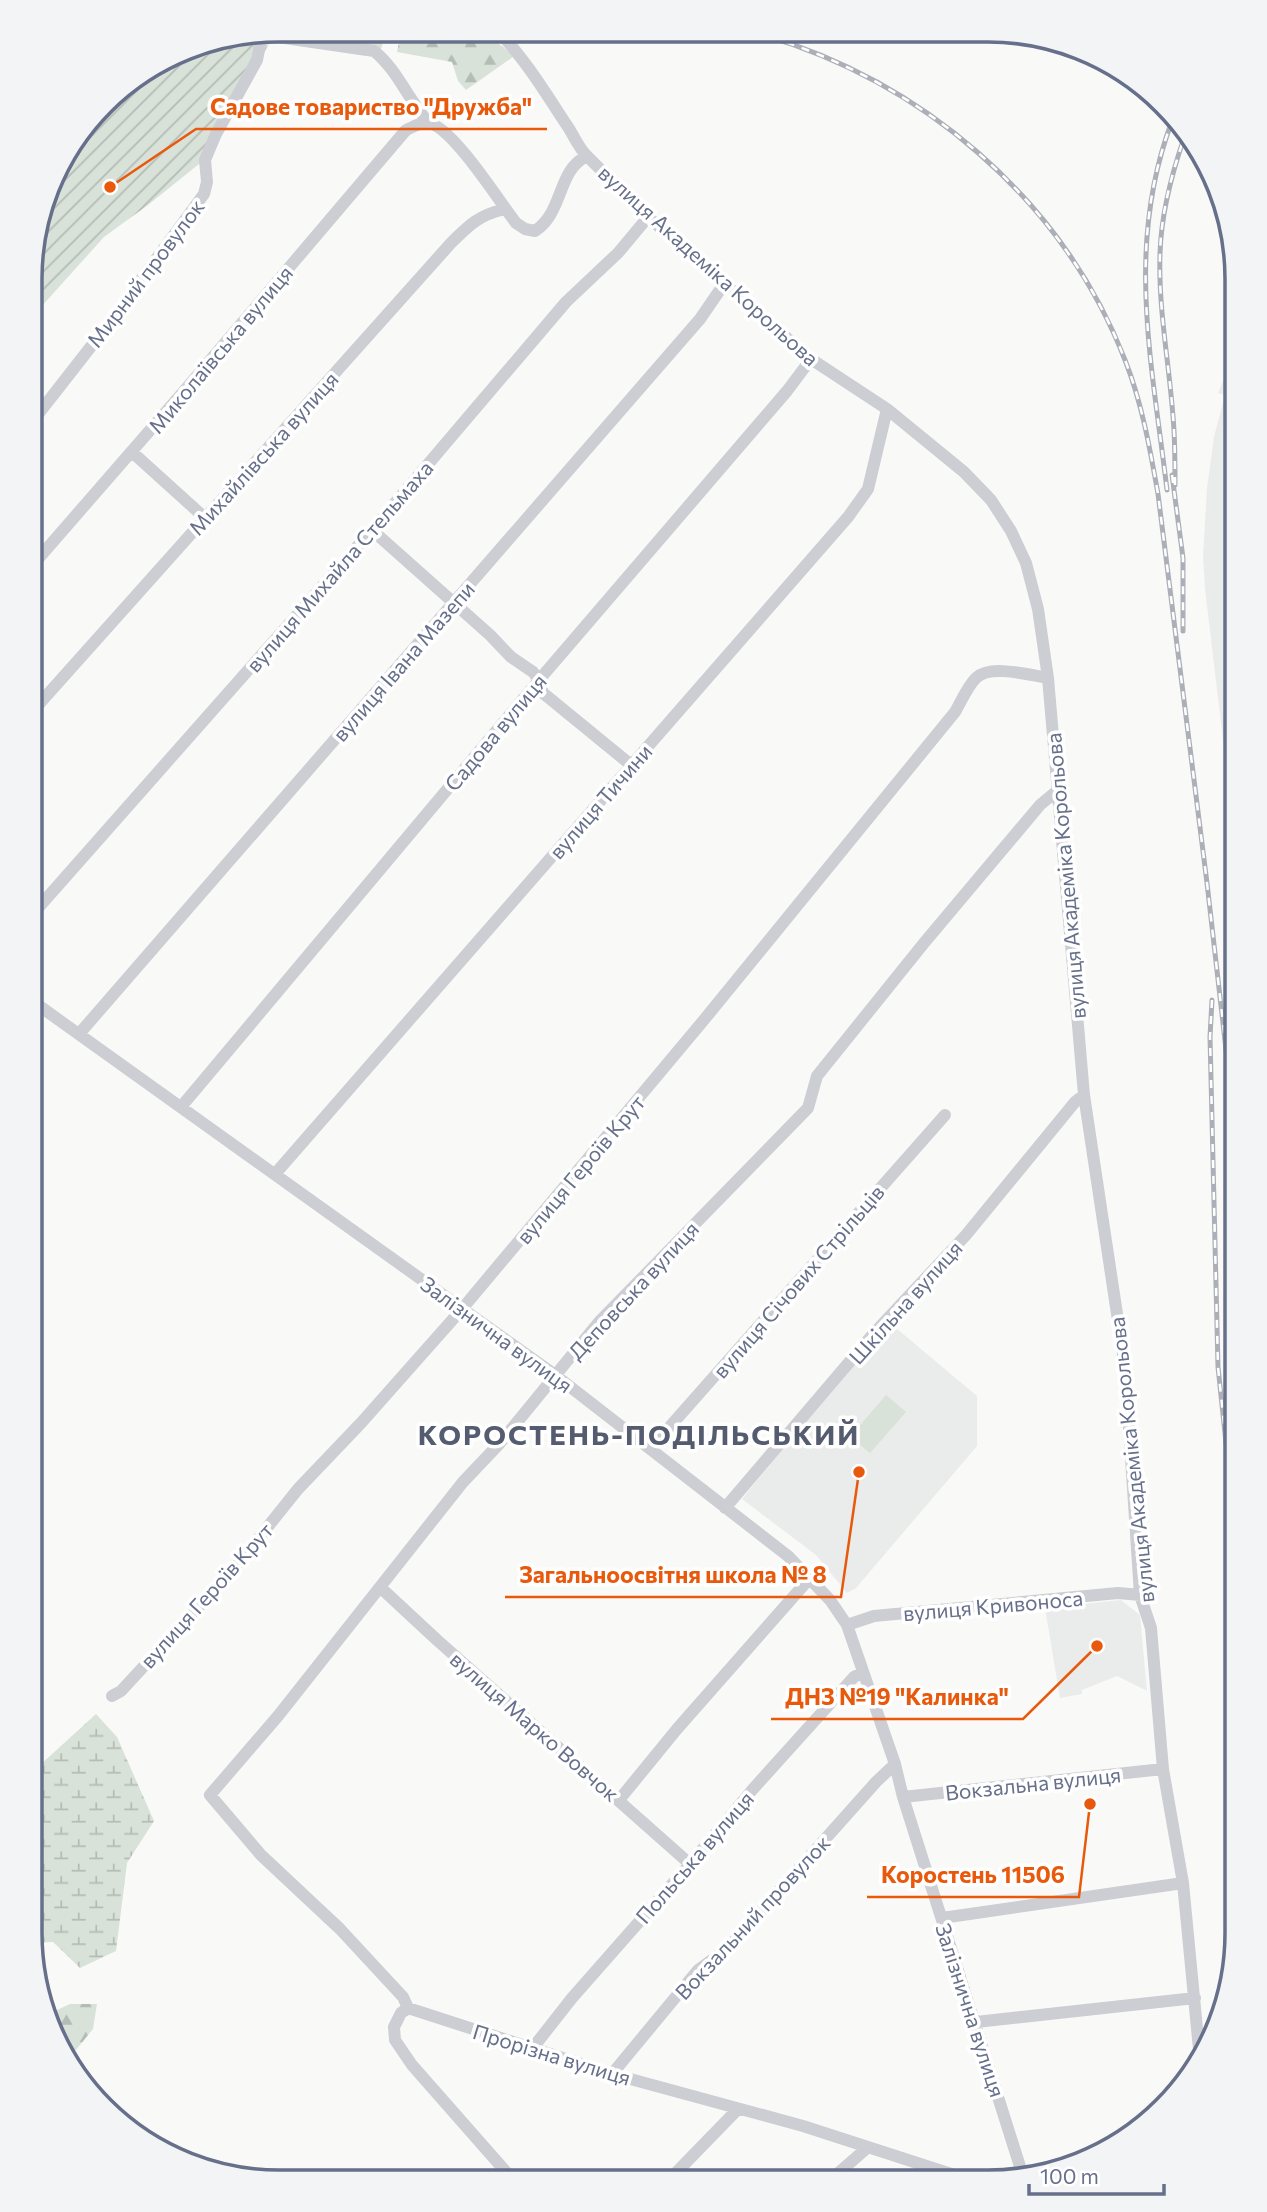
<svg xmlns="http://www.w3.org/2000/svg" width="1267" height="2212" font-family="Commissioner,sans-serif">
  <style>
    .built { fill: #eaebeb }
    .green { fill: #d9e2d8 }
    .forest { fill: url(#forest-firs) }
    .wetland { fill: url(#wetland-marsh) }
    .garden { fill: url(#garden-furrows) }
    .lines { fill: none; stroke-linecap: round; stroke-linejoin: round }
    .minor { stroke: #cdced3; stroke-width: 12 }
    .rail-casing { stroke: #acafb7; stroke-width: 5 }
    .rail { stroke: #fff; stroke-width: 2.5; stroke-dasharray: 8; stroke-linecap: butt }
    .labels { text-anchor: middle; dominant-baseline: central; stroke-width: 7; stroke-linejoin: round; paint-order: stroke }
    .street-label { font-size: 21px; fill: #67708b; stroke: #fff }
    .district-label { font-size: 28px; font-weight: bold; letter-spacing: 2px; fill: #555c6f; stroke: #fff }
    .rim { fill: none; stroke: #67708b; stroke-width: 3.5 }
    .leader { fill: none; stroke: #e8590c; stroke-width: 2.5 }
    .callout-dot { fill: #e8590c; stroke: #fff; stroke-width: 2.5 }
    .callout-label { font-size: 23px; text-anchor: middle; font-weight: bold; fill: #e8590c; stroke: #fff; stroke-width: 7; stroke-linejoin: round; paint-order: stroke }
  </style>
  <defs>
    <pattern id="forest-firs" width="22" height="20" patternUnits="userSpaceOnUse" patternTransform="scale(1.75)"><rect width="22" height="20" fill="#d9e2d8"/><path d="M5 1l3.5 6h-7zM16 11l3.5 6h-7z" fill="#b4bcb5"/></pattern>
    <pattern id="wetland-marsh" width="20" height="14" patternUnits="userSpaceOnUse" patternTransform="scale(1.75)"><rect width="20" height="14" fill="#d9e2d8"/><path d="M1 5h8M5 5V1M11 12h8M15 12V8" fill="none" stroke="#b4bcb5"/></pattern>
    <pattern id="garden-furrows" width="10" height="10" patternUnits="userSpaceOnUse" patternTransform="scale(1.75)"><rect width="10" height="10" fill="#d9e2d8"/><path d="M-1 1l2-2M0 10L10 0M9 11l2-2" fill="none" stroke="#b4bcb5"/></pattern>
  </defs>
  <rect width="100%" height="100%" fill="#f9faf8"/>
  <path class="built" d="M1237,346V857L1205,589L1203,556L1207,488L1214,437L1225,395L1218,393Z
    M890,1323L977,1396V1446L856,1588L847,1593L816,1555L742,1499L830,1390Z
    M1121,1600L1140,1615L1147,1691L1117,1676L1082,1690V1694L1060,1698L1045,1608Z"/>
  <path class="green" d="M886,1395L906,1412L870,1453L850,1437Z"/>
  <path class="forest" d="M279,30H387L381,49L265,32Z
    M401,31C440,31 487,23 513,57L466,90L458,81L452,62L397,52Z
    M70,2004H97L93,2029L71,2056L44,2016Z"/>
  <path class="wetland" d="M96,1714L117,1737L154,1821L127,1863L116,1951L80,1968L53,1942L31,1943L30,1786L40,1765Z"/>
  <path class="garden" d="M265,32L274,34L232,114L203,164H199L148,205L104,237L32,317V247L56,168L114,92L184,49Z"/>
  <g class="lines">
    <path class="minor" d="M498,31C525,59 545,92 566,124C574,135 577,146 587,156
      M257,34L374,51C398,70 409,102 430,124
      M32,422L107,326L204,194L207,182L205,160L216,134L257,60L262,35
      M132,452L205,518
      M372,530L490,635L511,657L533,672L539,680L543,693L631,765
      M31,567L185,390L406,130C414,126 423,121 432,124C456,133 499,201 516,223L525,229L535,231C564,212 557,170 587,156L648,217L811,359L887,409L964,472L991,500L1011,531L1026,563L1038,609L1048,678L1084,1095L1125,1367L1140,1595L1151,1628L1163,1769L1183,1883L1200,2060
      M31,713L451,243C469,225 479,215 505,209
      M31,916L372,530L566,302L618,253L648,217
      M31,1000L555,1375L788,1556L830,1600L847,1625L895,1764L903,1797L1023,2176
      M79,1034L700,319L724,284
      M181,1107L539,680L787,391L811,359
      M275,1174L848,517L868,489L887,409
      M651,1448L945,1115
      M725,1508L875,1332L966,1235L1075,1102L1084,1095
      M381,1588L437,1640L690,1864
      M847,1625L874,1616L1118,1593L1140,1595
      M112,1696L121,1691L234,1569L298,1489L361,1423L462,1309L703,1021L955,712C961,702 967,687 976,678C990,664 1029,675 1048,678
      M903,1797L1163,1769
      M619,1800L677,1729L809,1579
      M942,1918L1183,1883
      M408,2008L401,2013L394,2027L395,2040L412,2065L514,2181
      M976,2022L1195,1998
      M532,2049L572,1998L690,1864L753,1789L854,1677L863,1672
      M612,2074L698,1970L728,1948L876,1782L895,1764
      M1137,2133L1200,2055
      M668,2181L737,2110
      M828,2182L867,2148
      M976,2182L803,2126L612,2074L408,2008L403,1997L340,1929L261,1855L210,1795L278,1716L463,1482L500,1443L599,1322L808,1108L817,1076L924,943L1040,805L1058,790"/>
    <defs>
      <path id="rail" d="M756,33C920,79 1062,198 1125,360C1142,403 1150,449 1158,494L1207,883L1237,1146
        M1172,475L1183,558V631
        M1175,485C1175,467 1175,449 1174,431C1171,372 1158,313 1160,254C1161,214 1171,176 1184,138
        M1167,490C1152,363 1125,245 1172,121
        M1212,1000L1210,1037L1218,1367L1237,1547
        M1232,1136L1237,1231"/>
    </defs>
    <use href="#rail" class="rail-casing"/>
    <use href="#rail" class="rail"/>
  </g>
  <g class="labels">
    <g class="street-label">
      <text transform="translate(709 265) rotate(42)">вулиця Академіка Корольова</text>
      <text transform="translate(145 273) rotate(-53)">Мирний провулок</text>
      <text transform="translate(220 349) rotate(-50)">Миколаївська вулиця</text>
      <text transform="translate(263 453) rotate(-48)">Михайлівська вулиця</text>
      <text transform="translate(339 566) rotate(-49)">вулиця Михайла Стельмаха</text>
      <text transform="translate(403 661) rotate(-49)">вулиця Івана Мазепи</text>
      <text transform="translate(495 732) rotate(-50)">Садова вулиця</text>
      <text transform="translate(600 801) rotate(-49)">вулиця Тичини</text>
      <text transform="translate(1065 876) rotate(-95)">вулиця Академіка Корольова</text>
      <text transform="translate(580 1169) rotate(-50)">вулиця Героїв Крут</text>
      <text transform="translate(798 1281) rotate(-49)">вулиця Січових Стрільців</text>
      <text transform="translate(633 1290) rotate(-47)">Деповська вулиця</text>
      <text transform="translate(905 1302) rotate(-48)">Шкільна вулиця</text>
      <text transform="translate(497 1334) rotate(36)">Залізнична вулиця</text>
      <text transform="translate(1131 1460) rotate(-96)">вулиця Академіка Корольова</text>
      <text transform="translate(206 1595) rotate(-48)">вулиця Героїв Крут</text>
      <text transform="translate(993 1605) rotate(-5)">вулиця Кривоноса</text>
      <text transform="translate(535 1726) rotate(41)">вулиця Марко Вовчок</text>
      <text transform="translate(1033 1783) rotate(-6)">Вокзальна вулиця</text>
      <text transform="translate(694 1857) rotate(-49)">Польська вулиця</text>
      <text transform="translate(752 1917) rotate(-47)">Вокзальний провулок</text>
      <text transform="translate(971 2010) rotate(72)">Залізнична вулиця</text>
      <text transform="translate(552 2054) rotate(17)">Прорізна вулиця</text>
    </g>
    <g class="district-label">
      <text x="639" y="1434">КОРОСТЕНЬ-ПОДІЛЬСЬКИЙ</text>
    </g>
  </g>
  <path d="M0 0H1267V2212H0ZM279 42H988A237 237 0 0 1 1225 279V1933A237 237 0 0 1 988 2170H279A237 237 0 0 1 42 1933V279A237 237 0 0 1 279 42Z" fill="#f3f4f6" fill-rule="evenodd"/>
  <path class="rim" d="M279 42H988A237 237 0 0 1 1225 279V1933A237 237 0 0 1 988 2170H279A237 237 0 0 1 42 1933V279A237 237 0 0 1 279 42Z"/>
  <path class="leader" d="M110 187L196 129H547M859 1472L841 1597H505M1097 1646L1023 1719H771M1090 1804L1079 1897H867"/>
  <g class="callout-dot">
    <circle cx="110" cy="187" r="7"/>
    <circle cx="859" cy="1472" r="7"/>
    <circle cx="1097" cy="1646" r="7"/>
    <circle cx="1090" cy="1804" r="7"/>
  </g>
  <g class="callout-label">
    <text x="371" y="115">Садове товариство "Дружба"</text>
    <text x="673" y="1583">Загальноосвітня школа № 8</text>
    <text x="897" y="1705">ДНЗ №19 "Калинка"</text>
    <text x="973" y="1883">Коростень 11506</text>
  </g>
  <path d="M1029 2184v10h135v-10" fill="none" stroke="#67708b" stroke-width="3.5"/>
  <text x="1040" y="2184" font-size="21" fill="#67708b" stroke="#ffffff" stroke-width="5" paint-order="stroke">100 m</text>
</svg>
